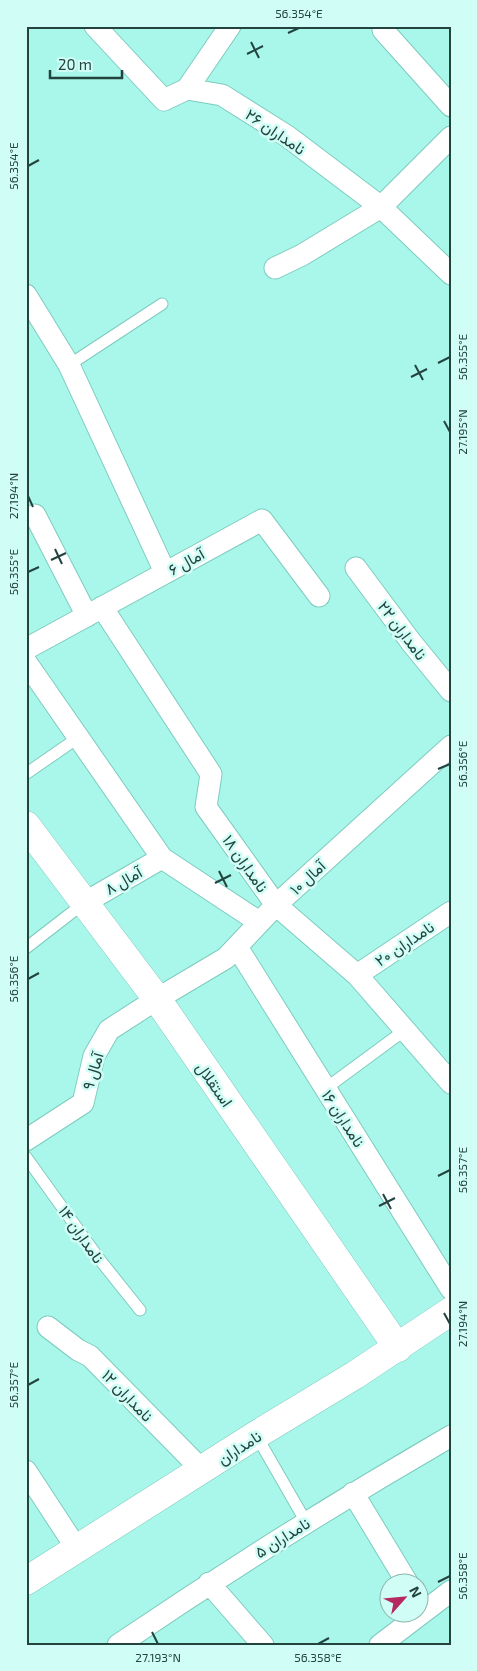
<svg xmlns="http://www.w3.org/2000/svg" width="477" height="1671" font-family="'Exo 2',Vazirmatn,sans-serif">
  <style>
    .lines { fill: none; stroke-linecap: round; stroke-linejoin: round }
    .lane-casing { stroke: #7ecbbf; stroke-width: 13 }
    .street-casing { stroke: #7ecbbf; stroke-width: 23 }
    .secondary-casing { stroke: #7ecbbf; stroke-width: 29 }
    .lane { stroke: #fff; stroke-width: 11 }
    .street { stroke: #fff; stroke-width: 21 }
    .secondary { stroke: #fff; stroke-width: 28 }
    .ticks { fill: none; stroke: #23433f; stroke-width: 2 }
    .labels { text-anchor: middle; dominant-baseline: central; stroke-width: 5; stroke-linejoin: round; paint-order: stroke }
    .street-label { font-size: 16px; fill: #23433f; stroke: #d0fdf5 }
    .neatline { fill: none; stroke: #23433f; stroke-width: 2 }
    .ticks-label { font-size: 12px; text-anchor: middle; fill: #23433f }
  </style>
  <rect width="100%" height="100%" fill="#a9f7ea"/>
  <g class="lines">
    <defs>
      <path id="lane" d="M69,365L162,304
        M27,773L79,737
        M26,948L84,903
        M325,1089L405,1030
        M26,1157L100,1260L140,1310
        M256,1435L306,1522"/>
      <path id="street" d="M95,26L164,100L187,89L222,95L287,136L381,207L451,274
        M383,30L451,106
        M187,89L230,26
        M275,268L302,255L381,207L451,137
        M26,295L69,365L165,572
        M35,515L87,616
        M356,568L411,642L451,691
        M102,607L211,774L206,807L276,905L357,975L451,1083
        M26,649L262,520L319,596
        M26,662L162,858L259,922
        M84,903L162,858
        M237,947L451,1289
        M357,975L451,912
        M26,1140L83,1103L94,1056L109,1030L157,999L226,958L276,905L451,746
        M48,1327L78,1350L90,1356L202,1470
        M26,1471L77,1549
        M353,1493L408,1584
        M209,1583L263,1645
        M118,1645C227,1571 337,1502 451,1436
        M380,1645L451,1591"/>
      <path id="secondary" d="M26,825L157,999L398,1348
        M26,1581L256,1435L355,1375L451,1311"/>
    </defs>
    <use href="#lane" class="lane-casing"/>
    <use href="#street" class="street-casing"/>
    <use href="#secondary" class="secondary-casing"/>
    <use href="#lane" class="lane"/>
    <use href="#street" class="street"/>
    <use href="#secondary" class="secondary"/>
  </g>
  <path class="ticks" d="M288,33L299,28M251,42L259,58M247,54L263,46M28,166L39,160M438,363L450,357M415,365L423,380M411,377L427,369M444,421L450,432M28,496L33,507M55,549L62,564M51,560L66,553M28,572L39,567M438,769L450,764M219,871L227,887M215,883L231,875M28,979L39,973M438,1176L450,1170M383,1194L391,1209M379,1206L395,1198M444,1313L450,1324M28,1385L39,1379M438,1582L450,1576M152,1632L158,1644M318,1644L329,1638"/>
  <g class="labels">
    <g class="street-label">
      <text transform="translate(276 131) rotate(34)">نامداران ۲۶</text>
      <text transform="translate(186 561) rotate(-29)">آمال ۶</text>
      <text transform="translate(403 630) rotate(53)">نامداران ۲۲</text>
      <text transform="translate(246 863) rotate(55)">نامداران ۱۸</text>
      <text transform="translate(307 877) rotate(-43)">آمال ۱۰</text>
      <text transform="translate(123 880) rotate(-30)">آمال ۸</text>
      <text transform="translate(404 943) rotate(-34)">نامداران ۲۰</text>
      <text transform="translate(92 1071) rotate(-73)">آمال ۹</text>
      <text transform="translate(215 1084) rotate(55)">استقلال</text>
      <text transform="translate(344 1118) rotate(57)">نامداران ۱۶</text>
      <text transform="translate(82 1234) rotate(55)">نامداران ۱۴</text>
      <text transform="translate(128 1395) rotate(46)">نامداران ۱۲</text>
      <text transform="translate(239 1447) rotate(-33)">نامداران</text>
      <text transform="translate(282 1537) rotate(-32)">نامداران ۵</text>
    </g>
  </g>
  <rect width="477" height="1671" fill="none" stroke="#d0fdf5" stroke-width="55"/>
  <g transform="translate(404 1598) rotate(63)"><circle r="24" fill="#d0fdf5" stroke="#8bb3ac"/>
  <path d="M0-4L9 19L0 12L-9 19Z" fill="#b6295f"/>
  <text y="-8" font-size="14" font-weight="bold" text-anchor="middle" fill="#23433f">N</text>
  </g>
  <path d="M50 70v8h72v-8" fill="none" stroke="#23433f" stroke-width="2.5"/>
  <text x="58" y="70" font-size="15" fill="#23433f" stroke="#d0fdf5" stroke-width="4" paint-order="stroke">20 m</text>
  <rect x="28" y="28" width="422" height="1616" class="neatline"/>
  <g class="ticks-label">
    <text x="299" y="18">56.354°E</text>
    <text transform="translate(14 166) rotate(-90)" y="4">56.354°E</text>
    <text transform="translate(463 357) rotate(-90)" y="4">56.355°E</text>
    <text transform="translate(463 432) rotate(-90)" y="4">27.195°N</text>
    <text transform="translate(14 496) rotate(-90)" y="4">27.194°N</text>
    <text transform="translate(14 572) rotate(-90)" y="4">56.355°E</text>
    <text transform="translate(463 764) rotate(-90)" y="4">56.356°E</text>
    <text transform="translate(14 979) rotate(-90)" y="4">56.356°E</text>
    <text transform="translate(463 1170) rotate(-90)" y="4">56.357°E</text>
    <text transform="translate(463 1324) rotate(-90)" y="4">27.194°N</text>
    <text transform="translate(14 1385) rotate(-90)" y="4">56.357°E</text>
    <text transform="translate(463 1576) rotate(-90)" y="4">56.358°E</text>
    <text x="158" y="1662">27.193°N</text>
    <text x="318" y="1662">56.358°E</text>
  </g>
</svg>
